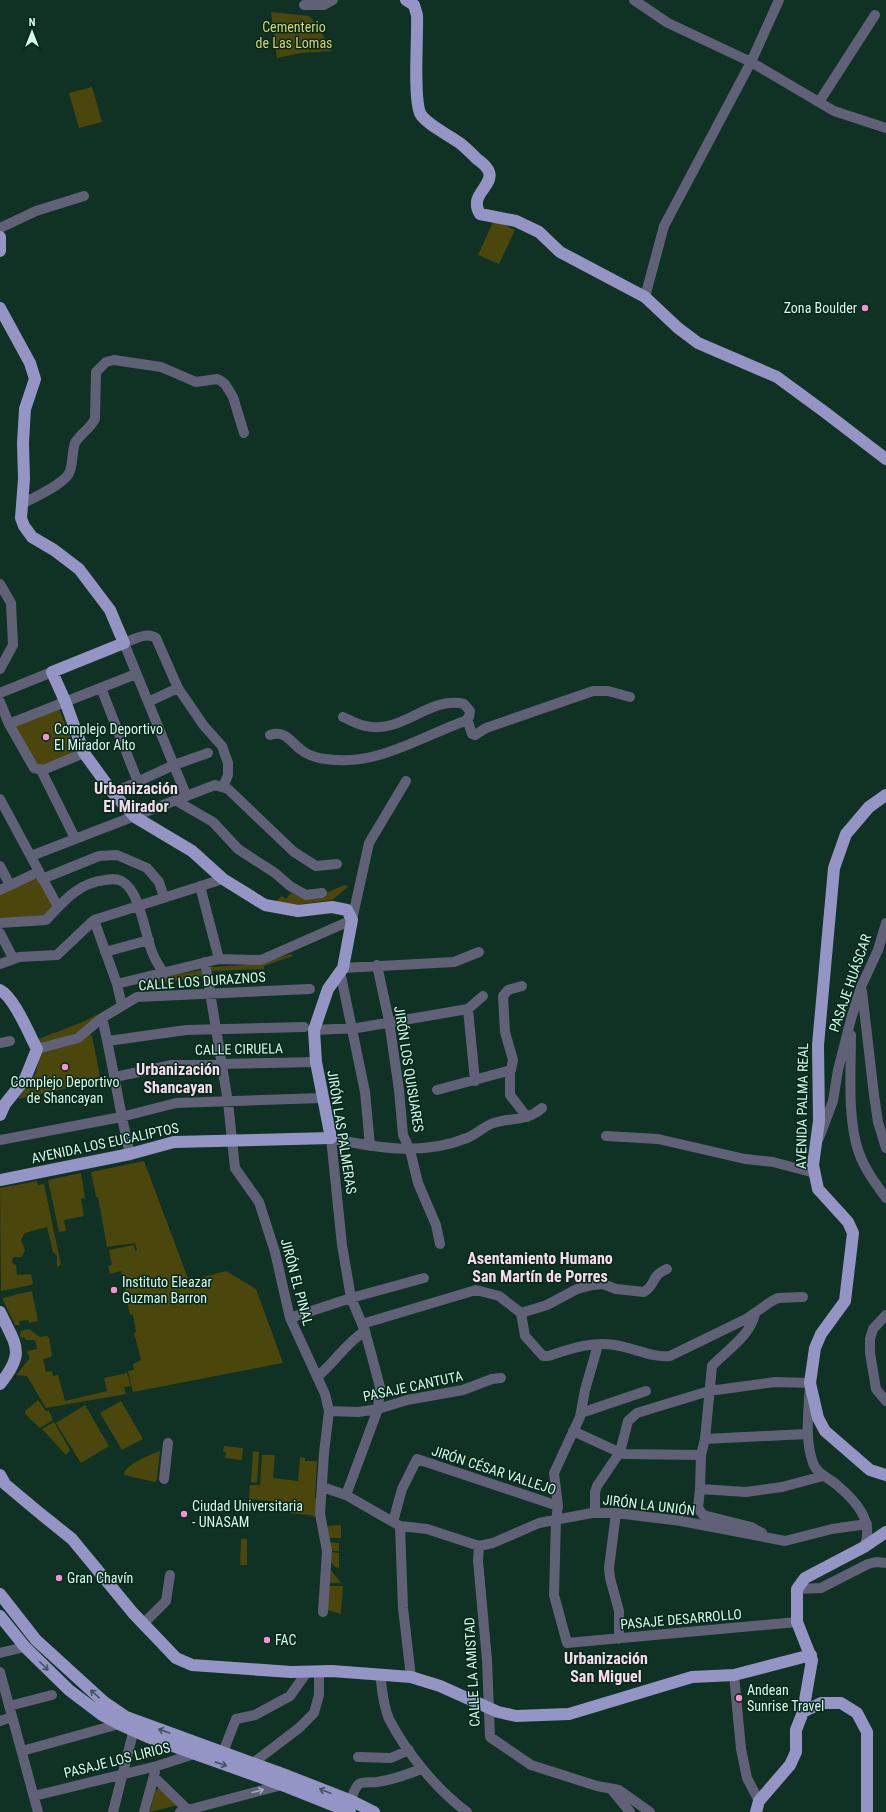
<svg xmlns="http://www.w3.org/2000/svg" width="886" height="1812" font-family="'Roboto Condensed',sans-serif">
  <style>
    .green { fill: #4b460c }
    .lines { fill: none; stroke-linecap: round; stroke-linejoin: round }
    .minor { stroke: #606077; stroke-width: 10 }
    .major { stroke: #9495c4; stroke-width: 12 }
    .oneway { stroke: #3e545f }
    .oneway2 { stroke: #9cacb0 }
    .poi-dot { fill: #f790ce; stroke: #04281b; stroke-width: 1.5 }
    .labels { text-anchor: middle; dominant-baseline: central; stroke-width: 3; stroke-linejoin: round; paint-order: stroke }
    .park-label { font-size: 14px; fill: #ded368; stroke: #04281b }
    .poi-label { font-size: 14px; fill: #d8f9e8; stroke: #04281b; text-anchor: start }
    .street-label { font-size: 14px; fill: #d8f9e8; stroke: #04281b }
    .quarter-label { font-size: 16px; font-weight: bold; fill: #f9daeb; stroke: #04281b }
  </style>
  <rect width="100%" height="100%" fill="#0f3224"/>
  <path class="green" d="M271,12L309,16L317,25L332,51L301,53L277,58Z
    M92,87L102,122L79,128L69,93Z
    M494,220L515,230L499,264L478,255Z
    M58,707L77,752L39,766L13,726Z
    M37,876L56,907L46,916L0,921V892Z
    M345,885L348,887L332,900L294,905L275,902L282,896L286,899L291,893C302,898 314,901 327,896L325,893Z
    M291,954L293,956L264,966V969L212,971L211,967L260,964Z
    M201,970L202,976L160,984L158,978Z
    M98,1014L101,1016L80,1032L39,1044L38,1039C59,1031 79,1025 98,1014Z
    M89,1034L92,1036L101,1081L18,1099L36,1073L40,1053Z
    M144,1161L189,1281L226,1271L256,1289L283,1363L133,1392L128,1371L134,1370L133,1364L141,1360L134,1333L136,1332L133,1314L130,1315L121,1271L110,1274L108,1266L112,1265L109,1250L134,1245L135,1251L137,1250L135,1243L107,1247L98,1197H96L91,1172Z
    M81,1173L85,1198L81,1199L84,1216L64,1220L66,1231L59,1232L48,1180Z
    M37,1181L38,1185L44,1184L61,1265L57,1267V1256L53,1252L47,1227L25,1233L21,1240L25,1250L22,1257H13L12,1263L16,1265L17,1275L31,1274L33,1283L31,1285L1,1291L0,1188Z
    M32,1291L38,1321L29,1323V1320L19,1321L20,1325H15L2,1298Z
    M29,1329L40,1337L47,1336L49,1338L52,1355L51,1357L43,1359L46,1372L52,1371L53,1376L58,1375L65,1401L107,1391L104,1378L127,1373L131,1386L124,1387L126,1394L46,1408L27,1376L16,1375L30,1358L32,1365L27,1351L37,1349L35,1340H26L24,1337L21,1338L20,1335L21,1331Z
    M38,1400L46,1411H49L53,1420L40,1428L25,1414V1411Z
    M121,1401L143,1439L122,1450L100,1413Z
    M85,1405L109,1446L81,1463L56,1423Z
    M54,1422L70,1450L66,1455L42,1429Z
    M224,1446L243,1448L242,1460L225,1458L226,1452H223Z
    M160,1451L157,1479L155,1482L124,1475C124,1465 151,1454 160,1451Z
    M253,1451L259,1452L257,1483L251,1482Z
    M262,1455H275L273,1478L298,1481L300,1457L305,1458V1461H317L315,1498H318L315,1517L310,1515L289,1513L290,1503L249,1499L250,1485H260Z
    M341,1525V1538H329L327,1526Z
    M241,1539H247V1565H240Z
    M330,1542L339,1543V1551H331Z
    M332,1552L339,1553V1568L335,1567L331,1562Z
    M331,1570L341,1583H329Z
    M329,1586H343L341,1614L327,1610Z
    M162,1788L178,1805L150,1812L155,1790Z"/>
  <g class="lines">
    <path class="minor" d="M634,0L668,23L751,62L834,111L886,128
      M304,5H324L333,0
      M819,102L875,15
      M0,228L36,211L84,196
      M645,297L664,226L751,62L779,0
      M22,504C34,497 66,484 70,471C73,462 72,452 75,443C80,434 90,429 95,419L96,372L106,362L114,360L161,367L196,382L217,379L221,381L225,384L233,397L244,433
      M0,584L11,603L13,645L0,669
      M101,688L138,782
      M0,693L52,672
      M0,702L9,724L34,768L43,770L84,753
      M148,702L178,688
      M467,719L472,734L475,735L486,728L593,691H608L630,697
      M9,724L136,674
      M270,735C285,730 290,741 300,749C307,755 316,758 326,759C376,767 420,737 465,721L469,717L470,711L464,704C430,695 401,735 366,726C358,725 350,720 343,717
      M41,770L75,838
      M113,793L174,765L208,753
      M186,795L124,643C133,640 147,631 156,638L178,688L204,726L222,746L228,763V775L223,787
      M0,799L58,907
      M175,800L213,822L238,849L275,873L290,886L306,895L322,893
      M31,856L215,785L228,789L294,852L316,866L337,864
      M0,866L10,885
      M42,879L99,856L117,855L147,868L159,882L164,897
      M200,886L219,959
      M0,890L38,872
      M94,920L117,984L122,1006
      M0,923L46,920C64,901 78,883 105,880C111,879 118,878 123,882C140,892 145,934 152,952C155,960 160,967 164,974
      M0,933L13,958
      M105,952L149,940
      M205,962L228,1102L235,1168L259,1202L275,1252L290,1318L325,1394L329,1411L324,1453L320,1514L327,1551L323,1612
      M0,964L19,957L57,955L94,920L223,879
      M377,965L389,1021L399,1090L403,1135L410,1150L418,1183L436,1225L440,1244
      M343,968L454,962L479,952
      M340,971L365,1092L370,1146
      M117,984L219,959L261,960L352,920L369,843L406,781
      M862,991L874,1095L878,1122L886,1148
      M468,1009L483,996
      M102,1018C113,1063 119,1109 130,1154
      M314,1030L357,1028L468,1009L475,1081
      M851,1035C851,1070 847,1120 859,1153C865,1170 876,1184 886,1198
      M108,1041L186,1030L304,1027
      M0,1043L10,1041
      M37,1049L78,1038L102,1018L137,997L310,989
      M510,1071V1095L527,1117
      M115,1077L172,1065L316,1062
      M437,1090L511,1070L513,1060L505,1032L503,996L508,990L522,986
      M606,1136L658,1139L745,1159L773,1162L815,1173
      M819,1138L833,1101L838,1070L851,1019L861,987L878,950L886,923
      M0,1140L121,1117L176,1103L322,1098
      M521,1313L525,1336L543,1356H548C570,1349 592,1341 615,1345C634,1348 652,1358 670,1356L746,1319L772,1301L778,1298L803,1297
      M521,1313L547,1305L577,1289L593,1285L603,1284L616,1289L644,1292C656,1285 651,1275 667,1269
      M755,1314C750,1336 727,1350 712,1366L705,1439L701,1455L700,1489L698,1508L703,1515L751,1527L762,1533
      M886,1315L873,1329L870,1339V1353L876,1389L886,1401
      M290,1318L351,1298L424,1278
      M362,1324L476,1290L499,1296L521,1313
      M598,1345L585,1390L580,1417L554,1473L558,1506L556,1520L554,1595L567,1643L797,1622
      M317,1377C334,1363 346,1343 365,1331
      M329,1411L358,1412L378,1409L407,1400L463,1390L492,1379L501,1378
      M581,1413L646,1391
      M573,1431L623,1454L701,1455
      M705,1439L807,1434
      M164,1479L168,1443
      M322,1487L346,1495L400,1526L427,1529L479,1546L493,1543L539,1523L592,1513H616L681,1521L785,1541L832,1529L867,1524
      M700,1489L746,1492L782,1487L823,1476
      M346,1495L378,1409L380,1387L365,1331L351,1298L342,1245L331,1138C376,1148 422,1156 467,1138C475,1135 482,1128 491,1124C508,1117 527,1122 542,1108
      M595,1513V1492L597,1486L620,1452L628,1421L637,1413L709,1391L775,1382L810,1383C809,1409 804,1438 813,1463C817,1474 829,1478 837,1485C856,1501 875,1522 864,1547
      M616,1513L609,1568L610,1578L619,1611V1639
      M393,1522L402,1489L417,1459L558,1506
      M400,1526L403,1608L411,1677
      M479,1546L478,1561L487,1660L490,1737L531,1765L597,1786L619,1790L650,1812
      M797,1589L821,1588L868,1564L876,1562L886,1563
      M143,1624L166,1601L170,1575
      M0,1653L25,1647
      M0,1672L38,1812
      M380,1674C382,1689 383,1705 389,1719C406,1752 437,1790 467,1812
      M734,1675L741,1749L747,1778L759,1801
      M9,1706L52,1695
      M0,1721L12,1717
      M22,1751L119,1724L123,1721
      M223,1752L236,1719L255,1715L290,1696L307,1672
      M358,1757L391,1758L409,1750
      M253,1763L299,1728L314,1713L319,1695V1672
      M154,1777L188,1810
      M612,1790L630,1812
      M34,1796L157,1766L194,1754L197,1751
      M348,1806C352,1800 353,1789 359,1784C363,1781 371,1783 377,1782C393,1780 406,1775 421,1769
      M113,1812L135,1725
      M144,1812L155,1772
      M180,1812L282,1785L283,1783"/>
    <path class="major" d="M406,0L414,5L417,15C418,37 413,95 420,113C425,124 451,136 461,144C467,149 472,154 477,159C482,163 487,166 489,172C494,186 468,195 480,214L516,221L539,232L560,252L645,297L678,328L698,343L777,377L826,413L886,459
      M0,237V251
      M0,308L30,363L35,379L25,409L23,443L24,479L21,518L24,526L32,537L54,550L79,569L110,610L124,643L52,672L65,701L84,753L113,793L135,817L192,851L223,879L265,905L298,911L332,907L347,910L352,920L343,968L328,989L314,1030L316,1062L331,1138L174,1142L130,1154L0,1180
      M886,795L869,807L846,834L834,868L818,1045L819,1121L813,1165L818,1189L848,1222L853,1233L845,1301L821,1334L815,1348L810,1383L818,1418L825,1431L870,1470L886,1475
      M0,990C14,997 29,1034 37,1049L25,1079L5,1104L0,1115
      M0,1312C16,1346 26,1352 0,1384
      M0,1475L5,1484L36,1510L72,1539L133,1613L176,1658L192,1665L291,1672L332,1671L411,1677L440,1686L498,1712L516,1716L569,1714L692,1677L734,1675L811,1655
      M0,1594L36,1640L104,1702L126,1717L288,1776L352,1801L374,1812
      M0,1616L25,1647L69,1690L102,1715L119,1724L148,1737L282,1785L350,1812
      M803,1712L812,1660L797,1622V1589L805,1578L864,1547L886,1532
      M756,1812L759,1801L790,1765L796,1752V1730L803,1712L821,1703H841L857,1713L867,1732V1812"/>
  </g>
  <defs><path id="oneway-shaft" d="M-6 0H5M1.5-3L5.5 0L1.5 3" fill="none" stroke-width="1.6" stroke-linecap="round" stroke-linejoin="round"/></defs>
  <g class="oneway">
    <use href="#oneway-shaft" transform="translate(44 1666) rotate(45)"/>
    <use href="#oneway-shaft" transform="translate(95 1694) rotate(-138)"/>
    <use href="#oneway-shaft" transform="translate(164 1731) rotate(-161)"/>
    <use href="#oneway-shaft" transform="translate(221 1764) rotate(19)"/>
    <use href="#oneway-shaft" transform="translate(325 1791) rotate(-159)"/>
  </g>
  <use class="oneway2" href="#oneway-shaft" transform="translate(258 1791) rotate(-15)"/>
  <g class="poi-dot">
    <circle cx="865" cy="308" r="4"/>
    <circle cx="46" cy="737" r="4"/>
    <circle cx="65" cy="1067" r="4"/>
    <circle cx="114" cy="1290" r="4"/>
    <circle cx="184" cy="1514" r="4"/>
    <circle cx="59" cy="1578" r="4"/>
    <circle cx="267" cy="1640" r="4"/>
    <circle cx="739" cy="1698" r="4"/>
  </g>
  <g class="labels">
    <g class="park-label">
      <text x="294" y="27">Cementerio<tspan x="294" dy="16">de Las Lomas</tspan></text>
    </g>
    <g class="poi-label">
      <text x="857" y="308" text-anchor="end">Zona Boulder</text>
      <text x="54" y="729">Complejo Deportivo<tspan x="54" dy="16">El Mirador Alto</tspan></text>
      <text x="65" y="1082" text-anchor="middle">Complejo Deportivo<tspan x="65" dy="16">de Shancayan</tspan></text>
      <text x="122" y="1282">Instituto Eleazar<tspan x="122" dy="16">Guzman Barron</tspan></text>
      <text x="192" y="1506">Ciudad Universitaria<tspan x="192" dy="16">- UNASAM</tspan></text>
      <text x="67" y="1578">Gran Chavín</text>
      <text x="275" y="1640">FAC</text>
      <text x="747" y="1690">Andean<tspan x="747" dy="16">Sunrise Travel</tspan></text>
    </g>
    <g class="street-label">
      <text transform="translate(202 981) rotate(-4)">CALLE LOS DURAZNOS</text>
      <text transform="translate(850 983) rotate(-71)">PASAJE HUÁSCAR</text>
      <text transform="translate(239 1049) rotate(-1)">CALLE CIRUELA</text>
      <text transform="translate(409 1069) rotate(81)">JIRÓN LOS QUISUARES</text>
      <text transform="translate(802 1106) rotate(-89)">AVENIDA PALMA REAL</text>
      <text transform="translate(342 1132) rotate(81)">JIRÓN LAS PALMERAS</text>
      <text transform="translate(105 1143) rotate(-12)">AVENIDA LOS EUCALIPTOS</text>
      <text transform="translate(297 1282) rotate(75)">JIRÓN EL PINAL</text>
      <text transform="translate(413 1386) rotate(-12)">PASAJE CANTUTA</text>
      <text transform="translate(494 1470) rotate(18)">JIRÓN CÉSAR VALLEJO</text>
      <text transform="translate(649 1505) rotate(7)">JIRÓN LA UNIÓN</text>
      <text transform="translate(681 1619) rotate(-5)">PASAJE DESARROLLO</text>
      <text transform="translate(472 1672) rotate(-93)">CALLE LA AMISTAD</text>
      <text transform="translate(117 1760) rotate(-14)">PASAJE LOS LIRIOS</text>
    </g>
    <g class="quarter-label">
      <text x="136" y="788">Urbanización<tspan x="136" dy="18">El Mirador</tspan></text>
      <text x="178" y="1069">Urbanización<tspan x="178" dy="18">Shancayan</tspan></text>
      <text x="540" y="1258">Asentamiento Humano<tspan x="540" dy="18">San Martín de Porres</tspan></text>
      <text x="606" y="1658">Urbanización<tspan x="606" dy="18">San Miguel</tspan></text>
    </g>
  </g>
  <g transform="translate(32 32)" stroke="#04281b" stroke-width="3" paint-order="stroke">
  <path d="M0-3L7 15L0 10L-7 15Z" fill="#d8f9e8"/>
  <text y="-6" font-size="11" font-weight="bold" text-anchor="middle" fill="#d8f9e8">N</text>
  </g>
</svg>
